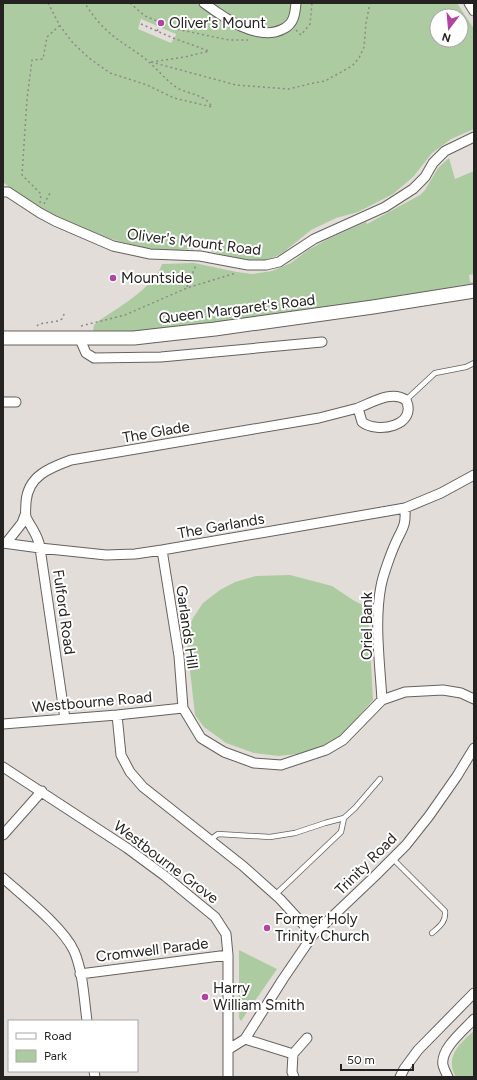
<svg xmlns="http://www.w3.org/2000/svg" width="477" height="1080" font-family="Figtree,sans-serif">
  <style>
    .green { fill: #accba1; fill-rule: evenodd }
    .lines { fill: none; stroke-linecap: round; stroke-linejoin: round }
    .lane-casing { stroke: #66615d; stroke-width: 6 }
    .street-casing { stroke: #66615d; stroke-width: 11 }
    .secondary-casing { stroke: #66615d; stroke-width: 15 }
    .path { stroke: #8e8986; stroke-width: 1.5; stroke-dasharray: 2 3; stroke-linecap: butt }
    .lane { stroke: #fff; stroke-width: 4.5 }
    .street { stroke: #fff; stroke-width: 9 }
    .secondary { stroke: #fff; stroke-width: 13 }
    .poi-dot { fill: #b243a1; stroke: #fff; stroke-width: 1.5 }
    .labels { text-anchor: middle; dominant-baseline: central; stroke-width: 4; stroke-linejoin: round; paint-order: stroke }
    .poi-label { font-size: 15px; fill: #252321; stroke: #fff; text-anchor: start }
    .street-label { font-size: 15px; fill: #252321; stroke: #fff }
  </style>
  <rect width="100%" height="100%" fill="#e3ddd9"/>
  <path class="green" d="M3,3H457L474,29V129L451,139L432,153L413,177L393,194L358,212L336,218L311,230L285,251L277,256L263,261H246L234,259L206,249L196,248L172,251L145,248L100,236L61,219L37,207L15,192L3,182ZM437,16H461V40H437ZM141,19L176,34V35L171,43L138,29Z
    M449,158L455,179L474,171V274L469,275L470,282L474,283V285L340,307L146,331L96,332L93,330L94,325L97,322C116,309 155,287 162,264L194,263L237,272L252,274L272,271L291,263L308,250L328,239L366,222L367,224L420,195L425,190L438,168Z
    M290,575L332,586L353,600L368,608L373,700L340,737L323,746L305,753L279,756L254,753L226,743L204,727L195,715L186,635L193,618L203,603L220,590L235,582L256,576Z
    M239,950L277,969L241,1021L239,1018Z
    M474,1031V1077H456C444,1057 460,1043 474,1031Z"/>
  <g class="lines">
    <defs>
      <path id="lane" d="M406,400L435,373L466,367L474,363
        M210,840L218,834L270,837L295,833L325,823L344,818L355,808L380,779
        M393,859L445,911C446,922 440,926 432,933
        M275,895L341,832L344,818"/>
      <path id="street" d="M204,3C224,18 258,42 283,29C294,24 295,14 296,3
        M469,3L474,11
        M3,192H8L40,213L55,221L113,246L150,254L200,256L248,265H266L279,262L314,239L385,207L413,189L425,177L433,163L445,151L474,137
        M79,337L86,353L94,358L161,357L322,342
        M3,402H16
        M358,408C373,402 392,390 406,400C418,426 377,434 362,422L358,408L319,418L71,460C49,468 28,476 26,502C26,506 25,512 26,517C31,528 39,536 40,548L106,555L135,554L162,550L405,508L441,493L474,475
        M7,542L22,523L25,515
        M3,543L40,548L65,719
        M162,550L179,656L183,708L201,738L224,752L254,763L281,765L326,750L343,740L382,700L405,692L443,690L461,693L474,699
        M382,700C380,664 374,622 381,586C383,575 391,553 396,542C403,527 406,526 405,508
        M117,715L121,755L130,772L143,787L243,866L280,899L313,935
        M3,724L117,715L183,708
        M3,767L127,848L165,876L215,917L226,934L228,955V1077
        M3,835L42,791
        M3,878C23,896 63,927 74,951C83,971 84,999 87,1021
        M80,974L228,955
        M245,1039L293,1054L292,1072L294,1077
        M229,1049L245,1039L283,979L313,935L375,876L406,845L429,816L457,776L474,748
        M293,1054L307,1038
        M94,1071L95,1077
        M400,1077L404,1069L418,1050L474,993
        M448,1077C446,1073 444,1069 443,1065C440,1049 464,1030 474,1019"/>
      <path id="secondary" d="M3,338H134L169,334L215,329L373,307L474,291"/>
    </defs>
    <use href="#lane" class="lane-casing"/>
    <use href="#street" class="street-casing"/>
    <use href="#secondary" class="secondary-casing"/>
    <path class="path" d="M48,3L60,26L73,43L89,58L110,73L147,85L174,98L212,107C204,93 188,95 176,87C166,80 158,70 149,62C138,52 124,45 112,35C102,27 91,14 85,3
      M130,3L145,16L176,29L229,40H248
      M141,24L173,38L209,51L185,57L151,62
      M296,30L301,35L310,24L312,3
      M157,31L161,24
      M151,62L236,85L289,89L309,84L325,81L352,66L359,58L364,47L366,23L370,3
      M40,203L41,194L22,175L27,99L32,60L43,59L47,37L59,26
      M44,204L50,193
      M187,287L196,265
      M37,326L39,324L58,321L62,319L65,312
      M81,326L125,315L187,288L236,273"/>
    <use href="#lane" class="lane"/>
    <use href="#street" class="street"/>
    <use href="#secondary" class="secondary"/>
  </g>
  <g class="poi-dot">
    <circle cx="161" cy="23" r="4"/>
    <circle cx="113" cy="278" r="4"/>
    <circle cx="267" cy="928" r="4"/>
    <circle cx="205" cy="997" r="4"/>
  </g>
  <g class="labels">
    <g class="poi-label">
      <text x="169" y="23">Oliver's Mount</text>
      <text x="121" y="278">Mountside</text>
      <text x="275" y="919">Former Holy<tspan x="275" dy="17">Trinity Church</tspan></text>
      <text x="213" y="988">Harry<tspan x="213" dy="17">William Smith</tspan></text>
    </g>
    <g class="street-label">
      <text transform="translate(194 242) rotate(7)">Oliver's Mount Road</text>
      <text transform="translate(237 309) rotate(-7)">Queen Margaret's Road</text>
      <text transform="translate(156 432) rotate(-10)">The Glade</text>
      <text transform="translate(221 526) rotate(-10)">The Garlands</text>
      <text transform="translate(64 612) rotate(82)">Fulford Road</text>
      <text transform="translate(367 626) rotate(-90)">Oriel Bank</text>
      <text transform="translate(187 627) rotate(82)">Garlands Hill</text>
      <text transform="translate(92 702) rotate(-5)">Westbourne Road</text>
      <text transform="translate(166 862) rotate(37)">Westbourne Grove</text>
      <text transform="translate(366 864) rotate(-45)">Trinity Road</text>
      <text transform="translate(152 950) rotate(-7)">Cromwell Parade</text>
    </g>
  </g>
  <rect width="477" height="1080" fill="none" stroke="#252321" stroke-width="8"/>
  <rect x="8" y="1020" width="130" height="52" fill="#ffffff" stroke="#a8a7a6"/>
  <rect x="16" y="1033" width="20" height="6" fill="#ffffff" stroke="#a8a7a6"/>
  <text x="44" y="1040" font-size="12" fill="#252321">Road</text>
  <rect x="16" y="1050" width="20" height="12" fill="#accba1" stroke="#a8a7a6"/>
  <text x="44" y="1060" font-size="12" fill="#252321">Park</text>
  <g transform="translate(449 28) rotate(196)"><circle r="19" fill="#ffffff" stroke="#a8a7a6"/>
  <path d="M0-3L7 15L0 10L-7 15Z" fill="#b243a1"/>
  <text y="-6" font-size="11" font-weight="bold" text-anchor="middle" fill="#252321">N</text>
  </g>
  <path d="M341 1064v6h72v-6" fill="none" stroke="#252321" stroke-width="2"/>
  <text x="347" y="1064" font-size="12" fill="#252321" stroke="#ffffff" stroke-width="3" paint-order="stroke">50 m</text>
</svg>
